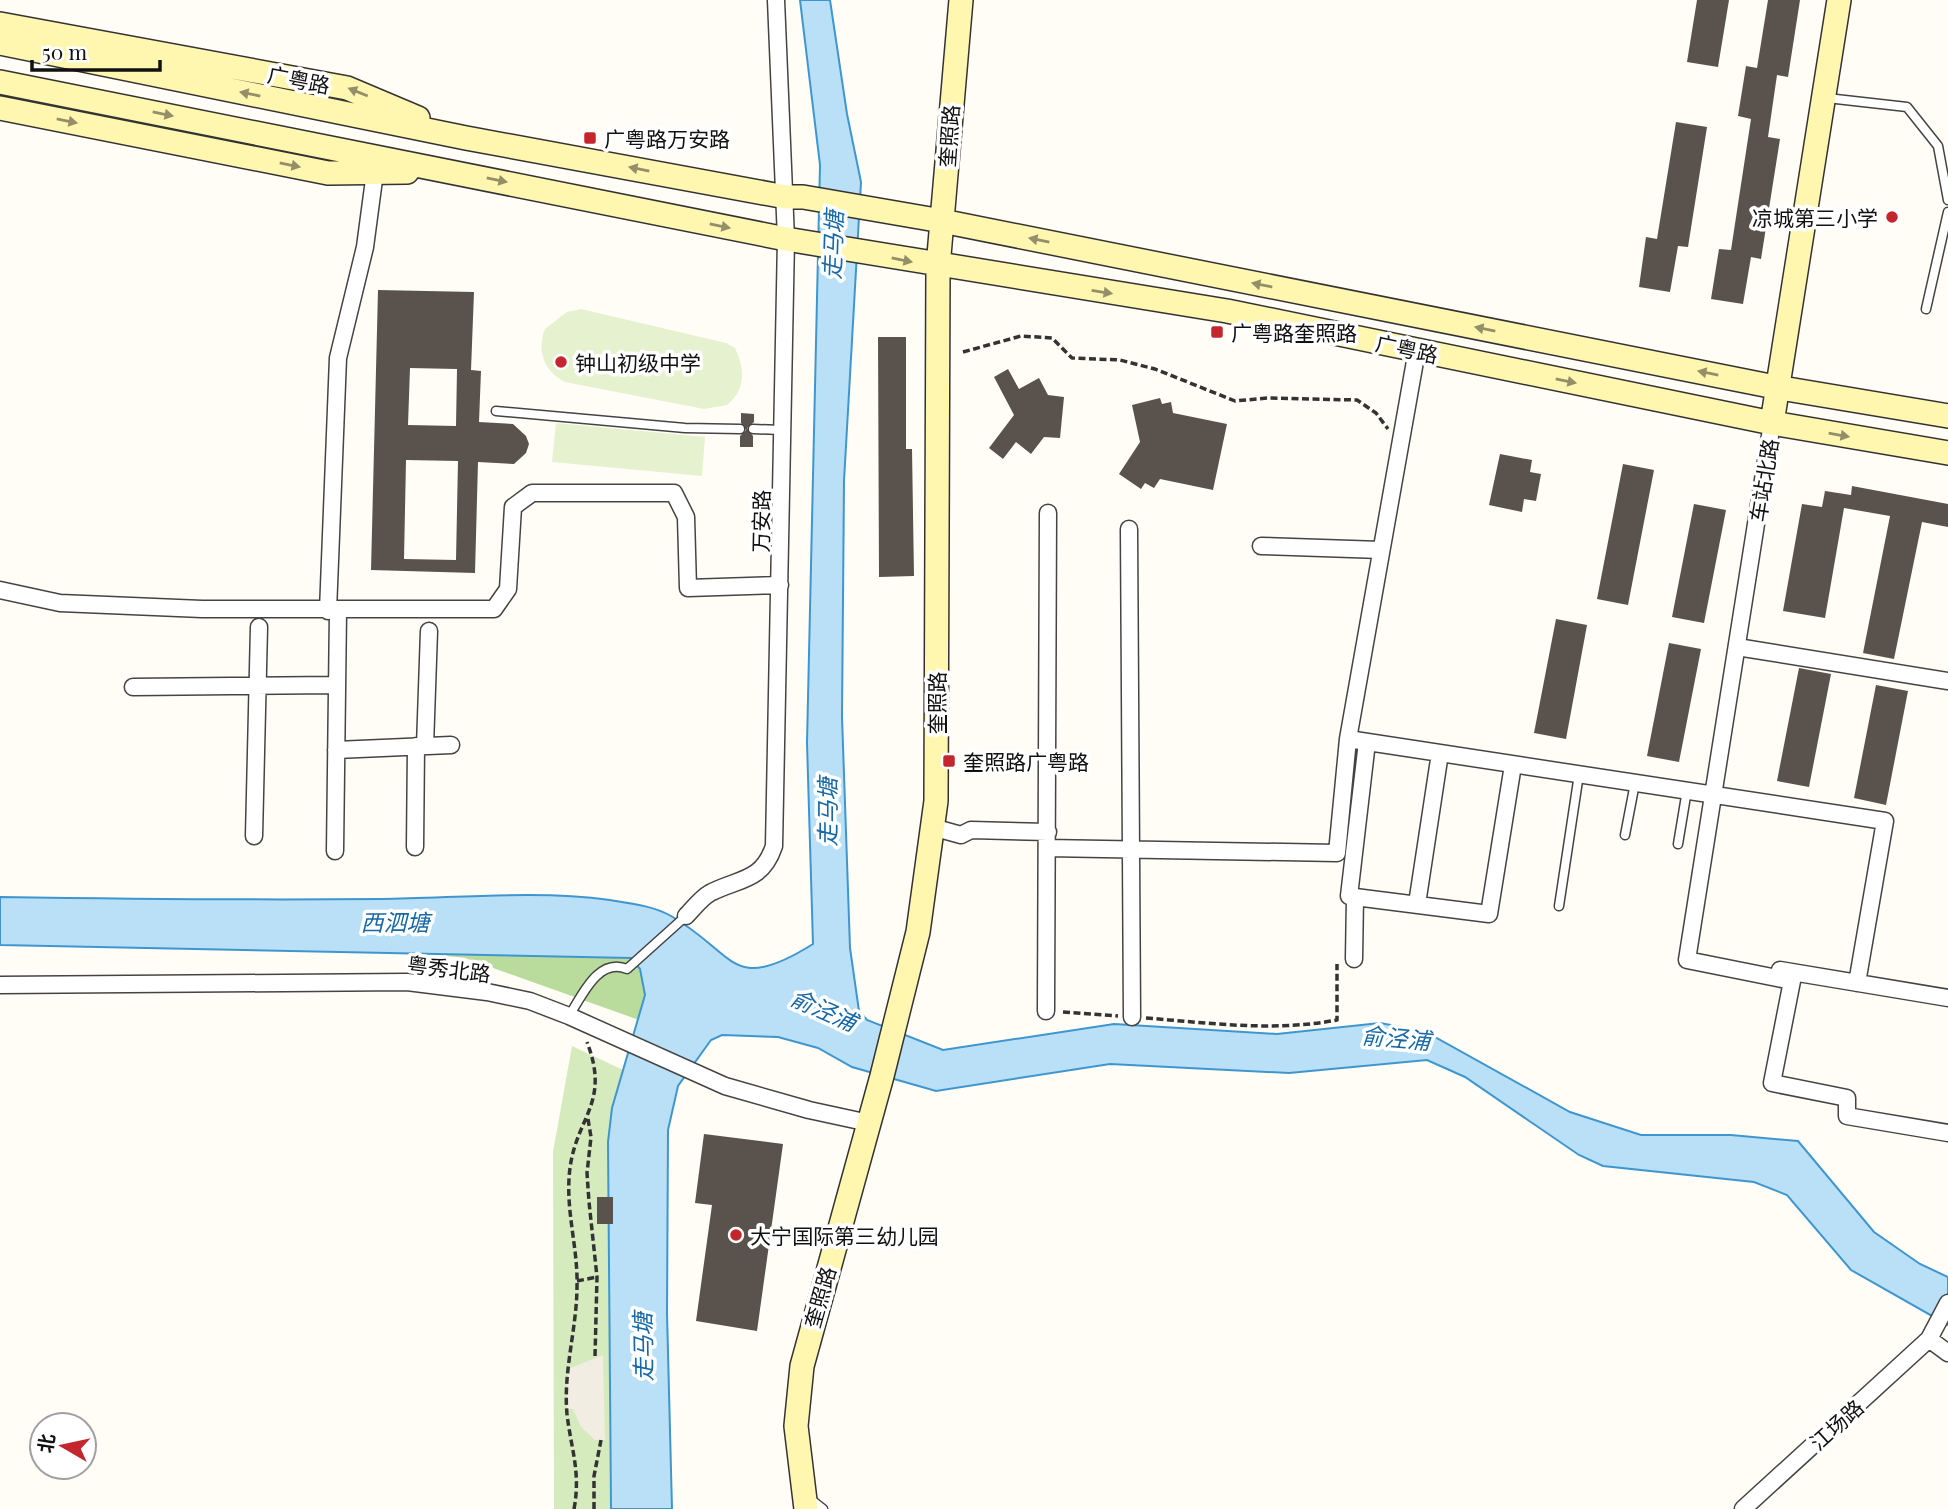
<svg xmlns="http://www.w3.org/2000/svg" width="1948" height="1509" font-family="'Playfair Display','Noto Sans SC',serif">
  <style>
    .green { fill: #d5ebbd }
    .forest { fill: #b9dc9c }
    .pitch { fill: #e6f2cf }
    .plaza { fill: #f1ede2 }
    .water { fill: #b9e0f7; stroke: #3f96cf; stroke-width: 2 }
    .building { fill: #5a524d; fill-rule: evenodd }
    .lines { fill: none; stroke-linecap: round; stroke-linejoin: round }
    .lane-casing { stroke: #444; stroke-width: 11 }
    .street-casing { stroke: #444; stroke-width: 19 }
    .secondary-casing { stroke: #333; stroke-width: 26 }
    .path { stroke: #333; stroke-width: 3.5; stroke-dasharray: 7 3.5; stroke-linecap: butt }
    .lane { stroke: #fff; stroke-width: 8 }
    .street { stroke: #fff; stroke-width: 16 }
    .secondary { stroke: #fff6b0; stroke-width: 23 }
    .oneway { fill: #948f68 }
    .poi-dot { fill: #c4262e; stroke: #fff; stroke-width: 2.5 }
    .labels { text-anchor: middle; dominant-baseline: central; stroke-width: 7; stroke-linejoin: round; paint-order: stroke }
    .street-label { font-size: 21px; fill: #111; stroke: #fff }
    .poi-label { font-size: 21px; fill: #111; stroke: #fff; text-anchor: start }
    .water-label { font-size: 23px; font-style: italic; fill: #1768a6; stroke: #fff }
  </style>
  <rect width="100%" height="100%" fill="#fffdf5"/>
  <path class="green" d="M572,1046L623,1070L612,1108L608,1142L610,1509H554L553,1152Z"/>
  <path class="forest" d="M411,952L631,958C648,977 648,996 639,1020L465,958Z"/>
  <path class="pitch" d="M581,309L726,343L735,348C745,369 746,390 727,405L704,409L565,382C545,372 536,351 545,329L567,312Z
    M556,423L705,437L702,476L552,462Z"/>
  <path class="plaza" d="M603,1355L605,1440H595L581,1427L573,1409H567L568,1369Z"/>
  <path class="water" d="M800,0H830L847,114L861,182L844,481L842,717L850,948L859,1011L867,1020L943,1050L1114,1024L1277,1034L1380,1023L1424,1031L1570,1112L1641,1135H1731L1798,1141L1874,1232L1920,1264L1948,1277V1325L1851,1270L1787,1195L1754,1182L1603,1166L1579,1155L1465,1077L1427,1060L1289,1073L1110,1064L936,1091L852,1067L818,1048L778,1037L722,1035L711,1040L678,1086L668,1130L667,1313L672,1509H611L608,1142L612,1108L645,995L640,969L631,958L0,945V897C127,899 255,900 382,899C458,898 535,890 610,900C629,903 654,906 671,916C736,953 730,996 813,944L807,743L820,165Z"/>
  <path class="building" d="M1697,0H1729L1718,67L1687,62Z
    M1768,0H1800L1788,77L1777,75L1768,137L1780,139L1761,259L1751,257L1743,304L1711,299L1719,249L1731,250L1751,119L1738,116L1746,66L1757,68Z
    M1676,122L1707,127L1688,247L1678,246L1670,292L1639,287L1646,237L1657,239Z
    M378,290L474,292L471,370L481,371L479,422L513,424L526,436L529,444L526,453L514,464L478,462L475,573L371,570ZM410,368L457,369L456,426L408,425ZM406,460L458,461L456,560L404,559Z
    M878,337H906V449H912L914,576L879,577Z
    M1008,369L1019,389L1039,378L1048,395L1064,397L1060,438L1044,437L1031,454L1016,442L1003,459L989,448L1014,415L994,377Z
    M1160,398L1162,404L1171,402L1173,413L1227,424L1213,490L1160,479L1154,488L1145,483L1141,489L1119,474L1140,442L1132,405Z
    M741,413L754,414V422L747,428L753,436V447H740V436L746,430L741,423Z
    M1500,454L1532,460L1530,472L1541,474L1536,501L1524,499L1522,512L1489,505Z
    M1623,464L1654,470L1628,605L1597,599Z
    M1852,486L1948,504V527L1922,522L1894,659L1863,653L1890,516L1844,508L1825,618L1783,611L1802,504L1822,507L1825,491L1851,495Z
    M1694,504L1726,510L1704,623L1672,617Z
    M1556,619L1587,625L1566,739L1534,733Z
    M1669,643L1701,649L1679,762L1647,756Z
    M1799,668L1831,674L1809,787L1777,781Z
    M1876,685L1908,691L1886,805L1854,798Z
    M704,1134L783,1144L757,1331L696,1321L712,1205L695,1203Z
    M597,1197H613V1224H597Z"/>
  <g class="lines">
    <defs>
      <path id="lane" d="M1827,98L1907,107L1938,146L1948,200
        M1926,309L1948,212
        M496,411L685,428L740,429
        M753,429L782,430
        M1625,835L1635,783
        M1678,844L1687,790
        M1559,906L1579,774
        M569,1016C582,996 598,957 627,969L686,916
        M809,1498L823,1509"/>
      <path id="street" d="M1772,423L1687,960L1792,981L1772,1083L1847,1098V1116L1948,1133
        M1129,529L1132,1017
        M1261,546L1381,550
        M0,590L60,603L202,609H494L508,589L513,507L532,493H674L686,517L688,588L780,585
        M328,611L338,358L365,247L375,172
        M1737,647L1948,681
        M133,687L336,685
        M1348,739L1885,821L1857,983
        M1367,742L1349,896L1355,897L1489,914L1513,765
        M425,746L429,631
        M336,750L451,745
        M932,827L961,835L971,830L1048,832
        M254,836L259,627
        M415,847L416,746
        M1047,848L1337,853L1348,739L1417,350
        M335,851L338,611
        M1417,904L1440,753
        M686,916C693,909 701,898 710,893C739,878 762,882 774,846L786,239L776,0
        M1354,959L1355,897
        M1780,970L1948,998
        M0,985L407,982L487,992L530,1001L569,1016L725,1086L809,1110L869,1123
        M1046,1011L1048,513
        M1929,1339L1948,1353
        M1743,1509L1929,1339L1948,1303"/>
      <path id="secondary" d="M0,24L347,88L418,118
        M0,43L466,138L786,197H803L942,221L1775,387L1948,416
        M0,82L786,239L1227,311L1772,423L1948,453
        M0,108L328,173L407,172
        M1772,423L1839,0
        M806,1509L796,1426L802,1366L882,1076L918,932L936,801L938,267L961,0"/>
    </defs>
    <use href="#lane" class="lane-casing"/>
    <use href="#street" class="street-casing"/>
    <use href="#secondary" class="secondary-casing"/>
    <path class="path" d="M963,352L1021,336L1052,338L1072,358L1120,360L1155,369L1235,401L1267,398L1357,400L1376,413L1388,429
      M1063,1012L1118,1016
      M1146,1018C1210,1023 1274,1032 1337,1020V964
      M588,1119L591,1137L587,1173L589,1202L597,1277L595,1357
      M577,1281L597,1277
      M574,1509C581,1472 571,1449 567,1414C563,1371 577,1328 577,1286C578,1250 567,1216 569,1179C572,1118 612,1107 587,1042
      M594,1509V1476L601,1440"/>
    <use href="#lane" class="lane"/>
    <use href="#street" class="street"/>
    <use href="#secondary" class="secondary"/>
  </g>
  <defs><path id="oneway-solid" d="M-6-.8H1V-3.2L6.5 0L1 3.2V.8H-6Z" transform="scale(1.75)"/></defs>
  <g class="oneway">
    <use href="#oneway-solid" transform="translate(358 92) rotate(-158)"/>
    <use href="#oneway-solid" transform="translate(250 94) rotate(-169)"/>
    <use href="#oneway-solid" transform="translate(163 114) rotate(11)"/>
    <use href="#oneway-solid" transform="translate(67 121) rotate(11)"/>
    <use href="#oneway-solid" transform="translate(290 165) rotate(11)"/>
    <use href="#oneway-solid" transform="translate(639 169) rotate(-169)"/>
    <use href="#oneway-solid" transform="translate(497 180) rotate(12)"/>
    <use href="#oneway-solid" transform="translate(720 226) rotate(12)"/>
    <use href="#oneway-solid" transform="translate(1039 240) rotate(-169)"/>
    <use href="#oneway-solid" transform="translate(902 260) rotate(11)"/>
    <use href="#oneway-solid" transform="translate(1262 285) rotate(-169)"/>
    <use href="#oneway-solid" transform="translate(1102 292) rotate(9)"/>
    <use href="#oneway-solid" transform="translate(1485 329) rotate(-169)"/>
    <use href="#oneway-solid" transform="translate(1708 373) rotate(-169)"/>
    <use href="#oneway-solid" transform="translate(1566 381) rotate(12)"/>
    <use href="#oneway-solid" transform="translate(1839 435) rotate(10)"/>
  </g>
  <g class="poi-dot">
    <rect x="583" y="131" width="14" height="14" rx="3.5"/>
    <circle cx="1892" cy="217" r="7"/>
    <rect x="1210" y="325" width="14" height="14" rx="3.5"/>
    <circle cx="561" cy="362" r="7"/>
    <rect x="942" y="754" width="14" height="14" rx="3.5"/>
    <circle cx="736" cy="1235" r="7"/>
  </g>
  <g class="labels">
    <g class="street-label">
      <text transform="translate(299 79) rotate(11)">广粤路</text>
      <text transform="translate(948 136) rotate(-86)">奎照路</text>
      <text transform="translate(1407 348) rotate(12)">广粤路</text>
      <text transform="translate(1763 480) rotate(-81)">车站北路</text>
      <text transform="translate(760 521) rotate(-89)">万安路</text>
      <text transform="translate(936 703) rotate(-90)">奎照路</text>
      <text transform="translate(449 968) rotate(7)">粤秀北路</text>
      <text transform="translate(819 1297) rotate(-74)">奎照路</text>
      <text transform="translate(1836 1424) rotate(-42)">江场路</text>
    </g>
    <g class="poi-label">
      <text x="604" y="138">广粤路万安路</text>
      <text x="1878" y="217" text-anchor="end">凉城第三小学</text>
      <text x="1231" y="332">广粤路奎照路</text>
      <text x="575" y="362">钟山初级中学</text>
      <text x="963" y="761">奎照路广粤路</text>
      <text x="750" y="1235">大宁国际第三幼儿园</text>
    </g>
    <g class="water-label">
      <text transform="translate(832 245) rotate(-88)">走马塘</text>
      <text transform="translate(826 812) rotate(-90)">走马塘</text>
      <text x="395" y="921">西泗塘</text>
      <text transform="translate(824 1009) rotate(24)">俞泾浦</text>
      <text transform="translate(1396 1037) rotate(5)">俞泾浦</text>
      <text transform="translate(642 1347) rotate(-91)">走马塘</text>
    </g>
  </g>
  <g transform="translate(63 1446) rotate(279)"><circle r="33" fill="#ffffff" stroke="#a0a0a0" stroke-width="2"/>
  <path d="M0-5L12 26L0 18L-12 26Z" fill="#c4262e"/>
  <text y="-10" font-size="19" font-weight="bold" text-anchor="middle" fill="#111111">北</text>
  </g>
  <path d="M32 60v10h128v-10" fill="none" stroke="#111111" stroke-width="3.5"/>
  <text x="42" y="60" font-size="21" fill="#111111" stroke="#ffffff" stroke-width="5" paint-order="stroke">50 m</text>
</svg>
